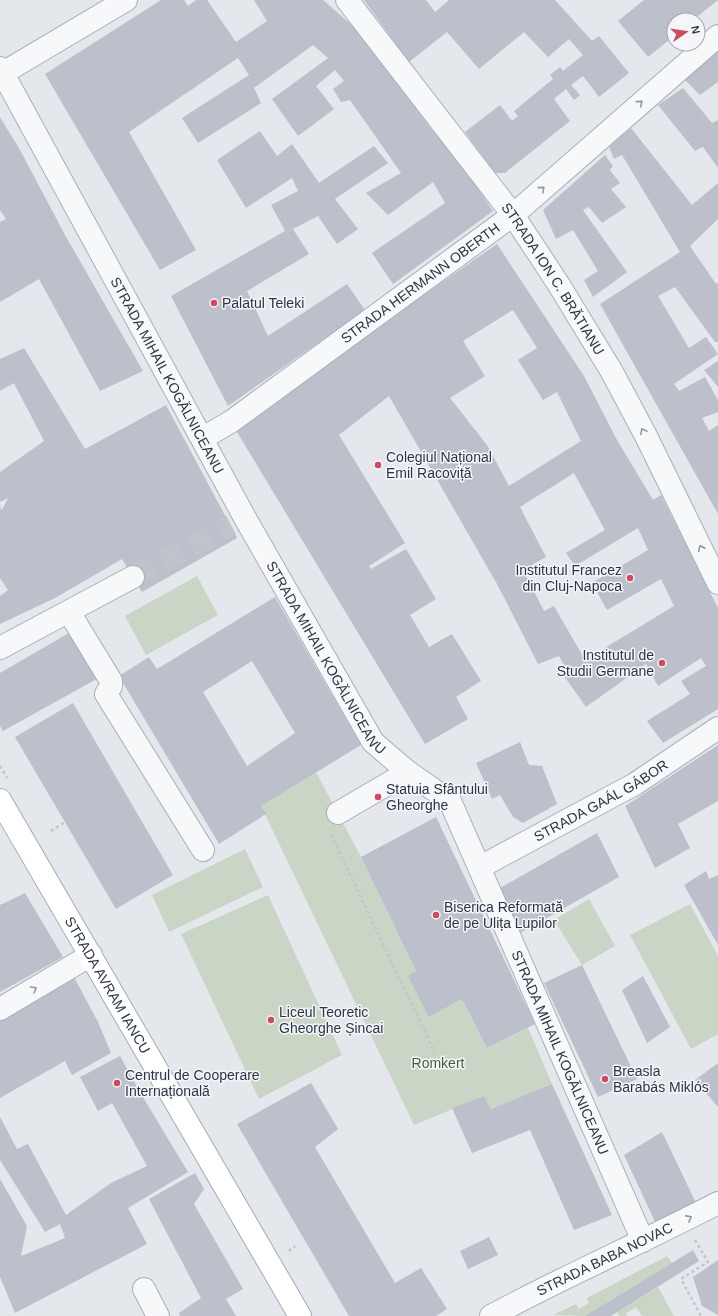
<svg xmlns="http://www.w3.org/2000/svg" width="718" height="1316" font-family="Arial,sans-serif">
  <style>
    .green { fill: #c9d6c5 }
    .building { fill: #bbc0ca; fill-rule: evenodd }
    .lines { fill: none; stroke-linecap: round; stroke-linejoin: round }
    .minor-tunnel { stroke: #bfc3cb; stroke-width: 22; stroke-dasharray: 22 11; stroke-linecap: butt }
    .minor-casing { stroke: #a9aeb7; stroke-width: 24 }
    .major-casing { stroke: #a3abb8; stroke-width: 24 }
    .path { stroke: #c2c5cb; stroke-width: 2.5; stroke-dasharray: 3 3; stroke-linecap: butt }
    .minor { stroke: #f7f8fa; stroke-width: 22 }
    .major { stroke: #fff; stroke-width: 22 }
    .oneway { stroke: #9196a0 }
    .poi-dot { fill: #d1495b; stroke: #f4f6f9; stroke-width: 1.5 }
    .labels { text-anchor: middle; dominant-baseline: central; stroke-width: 3; stroke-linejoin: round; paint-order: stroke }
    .street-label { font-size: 14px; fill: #2b3445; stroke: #f4f6f9 }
    .poi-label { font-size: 14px; fill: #2b3445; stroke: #f4f6f9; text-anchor: start }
    .park-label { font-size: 14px; fill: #3f6138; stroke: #f4f6f9 }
  </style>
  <rect width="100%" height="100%" fill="#e4e7ec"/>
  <path class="green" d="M197,576L218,615L146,655L125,616Z
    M316,772L361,857L416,971L429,1017L462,999L487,1048L528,1028L552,1084L491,1109L484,1096L414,1125L261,806Z
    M245,849L263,887L169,932L152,895Z
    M268,895L342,1055L259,1099L181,934Z
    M589,899L615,946L582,965L554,920Z
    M690,904L718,956V1034L691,1049L630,935Z
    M667,1256L672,1263L585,1316L553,1315L576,1304L579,1309L589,1303L587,1298Z
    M658,1287L674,1316H642L636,1307L626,1314L627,1316H619L617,1312Z"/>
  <path class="building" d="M161,0H184L188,6L196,0H207L236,42L267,21L254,0H323L362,34L431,129L461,163L493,211L393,284L372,253L445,203L433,182L388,215L366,193L401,173L350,100L341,102L333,89L344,81L335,70L316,86L334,109L298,136L272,99L328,58L313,45L254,88L261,103L198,143L182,118L249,75L238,58L129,132L196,250L160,270L45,74Z
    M364,0H426L435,12L449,0H555L592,41L599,36L629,73L599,97L583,76L571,85L580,95L574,100L566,89L554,99L570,121L505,173H495L465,132L500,105L512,121L518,116L514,111L553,79L550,75L560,67L563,71L583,55L569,39L548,57L524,32L479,69L447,32L409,62Z
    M644,0H718L693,20H674V36L648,57L618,21Z
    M718,50V82L700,95L682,77Z
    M683,88L712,123L718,120V168L703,147L695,151L658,105Z
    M0,117L20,150L65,235L143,371L100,391L39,279L0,302V222L6,219L0,210Z
    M631,128L692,205L718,183V219L690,246L716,284L718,283V342H715L675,287L658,296L689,348L706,337L718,354L674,384L679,391L705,377L718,400V412L702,418L709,431L718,425V514L600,304L680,252L622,155L614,159L609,147Z
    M260,131L277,156L292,144L319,183L374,146L388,163L335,199L358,229L337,244L318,216L293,229L309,254L247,291L268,336L347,284L365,310L228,406L171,296L285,231L271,205L298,191L292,178L246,208L217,160Z
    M605,155L613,166L610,170L620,183L611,189L626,207L602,223L589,207L583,210L627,272L593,297L584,280L598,271L573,230L556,239L543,210Z
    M497,244L584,376L617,440L653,500L661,495L718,608V709L663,743L647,721L690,694L681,681L706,666L701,658L658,686L646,664L586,707L564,676L568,672L559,656L538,664L497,584L389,396L339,435L405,543L369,566L371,569L406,549L436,599L410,615L429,647L452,634L481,681L456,697L468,719L425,744L234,427ZM513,310L537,348L518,360L543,400L557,392L581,441L509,486L487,445L450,398L485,376L463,341ZM574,473L605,530L566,553L575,566L638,528L648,550L592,583L607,610L661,579L674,606L585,660L554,606L544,611L523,570L546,557L520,507Z
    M24,348L85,449L166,405L237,538L142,592L122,559L55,598L0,624V596L8,590L0,578V507L2,510L8,498L0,502V472L44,441L14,383L0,391V359Z
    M718,361V387L704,370Z
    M275,597L361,745L261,806L266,814L219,844L119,676L149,657L157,669ZM252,661L295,733L247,766L203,692Z
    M74,630L102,676L3,731L0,726V673Z
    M73,703L173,875L116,909L15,737Z
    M520,742L529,765L542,766L557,804L523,823L513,817L500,795L492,799L476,763Z
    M718,745V801L678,824L690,848L655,868L625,806Z
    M436,817L535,1024L487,1048L462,999L429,1017L408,976L416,971L361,857Z
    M597,833L619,877L520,933L500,888Z
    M706,871L709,879L718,875V945L684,885Z
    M25,893L63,957L0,992V905Z
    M582,965L637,1079L598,1097L544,983Z
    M643,976L670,1027L647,1043L622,990Z
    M74,977L98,1022L111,1053L72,1075L65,1061L0,1098V1017Z
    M120,1056L138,1089L188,1172L128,1208L147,1244L15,1313L0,1277V1179L27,1226L21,1256L65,1238L60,1224L45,1232L0,1160V1117L17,1149L28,1144L66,1215L111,1183L147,1166L112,1103L98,1111L80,1077Z
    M718,1063V1107L695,1080Z
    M311,1083L338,1129L315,1147L395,1283L421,1268L447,1309L436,1316H349L237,1124Z
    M552,1084L612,1215L574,1230L530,1130L472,1153L452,1108L484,1096L491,1109Z
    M662,1132L696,1203L657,1226L624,1155Z
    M195,1173L204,1189L194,1204L243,1289L226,1299L236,1316H180L179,1313L201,1298L149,1199Z
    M489,1237L498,1255L468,1269L460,1251Z
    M693,1250L699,1261L611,1316H585Z
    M718,1260V1315L702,1306L693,1277Z"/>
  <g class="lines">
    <path class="minor-tunnel" d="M133,577L231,525"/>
    <defs>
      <g id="minor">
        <path id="s1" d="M347,0L513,215L559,285L612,372L646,436L718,583"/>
        <path id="s2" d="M0,68L245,518L373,742L408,772L450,801L643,1241"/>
        <path d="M3,73L126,0"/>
        <path id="s3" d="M203,438L232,421L513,215L718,36"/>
        <path d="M69,612L111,681V686L106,694L203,850"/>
        <path d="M0,648L133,577"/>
        <path d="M338,813L408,772"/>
        <path id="s4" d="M480,867L635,784L718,728"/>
        <path d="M0,1009L91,955"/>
        <path d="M144,1289L158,1316"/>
        <path id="s5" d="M491,1316C565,1276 643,1242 718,1203"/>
      </g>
      <g id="major">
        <path id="s6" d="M0,800L300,1316"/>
      </g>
    </defs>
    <use href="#minor" class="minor-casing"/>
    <use href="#major" class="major-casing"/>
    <path class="path" d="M0,766L7,778
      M51,831L65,822
      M331,835L435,1053
      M695,1240L708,1262L681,1279L701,1316
      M289,1251L295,1246"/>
    <use href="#minor" class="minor"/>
    <use href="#major" class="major"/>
  </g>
  <defs><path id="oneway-chevron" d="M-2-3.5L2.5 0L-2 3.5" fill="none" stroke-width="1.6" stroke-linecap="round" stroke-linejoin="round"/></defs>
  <g class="oneway">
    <use href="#oneway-chevron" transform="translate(640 103) rotate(-41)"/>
    <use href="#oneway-chevron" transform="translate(542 189) rotate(-41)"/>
    <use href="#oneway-chevron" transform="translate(643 431) rotate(-118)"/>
    <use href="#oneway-chevron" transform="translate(701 548) rotate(-116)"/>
    <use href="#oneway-chevron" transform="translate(34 989) rotate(-31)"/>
    <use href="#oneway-chevron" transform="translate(689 1218) rotate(-28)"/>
  </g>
  <g class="poi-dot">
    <circle cx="214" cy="303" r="4"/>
    <circle cx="378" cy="465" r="4"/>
    <circle cx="630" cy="578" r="4"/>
    <circle cx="662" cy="663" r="4"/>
    <circle cx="378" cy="797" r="4"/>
    <circle cx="436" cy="915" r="4"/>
    <circle cx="271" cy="1020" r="4"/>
    <circle cx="605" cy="1079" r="4"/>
    <circle cx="117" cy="1083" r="4"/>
  </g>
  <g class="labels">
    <g class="street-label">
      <text stroke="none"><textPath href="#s1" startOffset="347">STRADA ION C. BRĂTIANU</textPath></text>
      <text stroke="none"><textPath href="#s3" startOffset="267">STRADA HERMANN OBERTH</textPath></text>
      <text stroke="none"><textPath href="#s2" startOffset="350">STRADA MIHAIL KOGĂLNICEANU</textPath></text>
      <text stroke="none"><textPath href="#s2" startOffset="674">STRADA MIHAIL KOGĂLNICEANU</textPath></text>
      <text stroke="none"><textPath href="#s4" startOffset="138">STRADA GAÁL GÁBOR</textPath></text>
      <text stroke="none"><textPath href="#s6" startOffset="214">STRADA AVRAM IANCU</textPath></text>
      <text stroke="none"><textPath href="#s2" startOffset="1142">STRADA MIHAIL KOGĂLNICEANU</textPath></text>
      <text stroke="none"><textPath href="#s5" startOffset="127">STRADA BABA NOVAC</textPath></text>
    </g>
    <g class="poi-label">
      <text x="222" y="303">Palatul Teleki</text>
      <text x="386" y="457">Colegiul Național<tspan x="386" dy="16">Emil Racoviță</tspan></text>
      <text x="622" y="570" text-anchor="end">Institutul Francez<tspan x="622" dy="16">din Cluj-Napoca</tspan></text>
      <text x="654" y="655" text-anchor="end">Institutul de<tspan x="654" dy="16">Studii Germane</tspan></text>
      <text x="386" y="789">Statuia Sfântului<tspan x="386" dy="16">Gheorghe</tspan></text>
      <text x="444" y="907">Biserica Reformată<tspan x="444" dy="16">de pe Ulița Lupilor</tspan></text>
      <text x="279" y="1012">Liceul Teoretic<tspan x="279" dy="16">Gheorghe Șincai</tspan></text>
      <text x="613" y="1071">Breasla<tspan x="613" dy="16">Barabás Miklós</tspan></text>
      <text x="125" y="1075">Centrul de Cooperare<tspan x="125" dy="16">Internațională</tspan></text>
    </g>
    <g class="park-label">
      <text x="438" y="1063">Romkert</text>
    </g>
  </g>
  <g transform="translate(686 32) rotate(77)"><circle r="19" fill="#f4f6f9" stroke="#a4a8b1"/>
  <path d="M0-3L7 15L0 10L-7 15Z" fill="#d1495b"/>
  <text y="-6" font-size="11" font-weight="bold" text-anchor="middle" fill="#2b3445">N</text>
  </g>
</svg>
